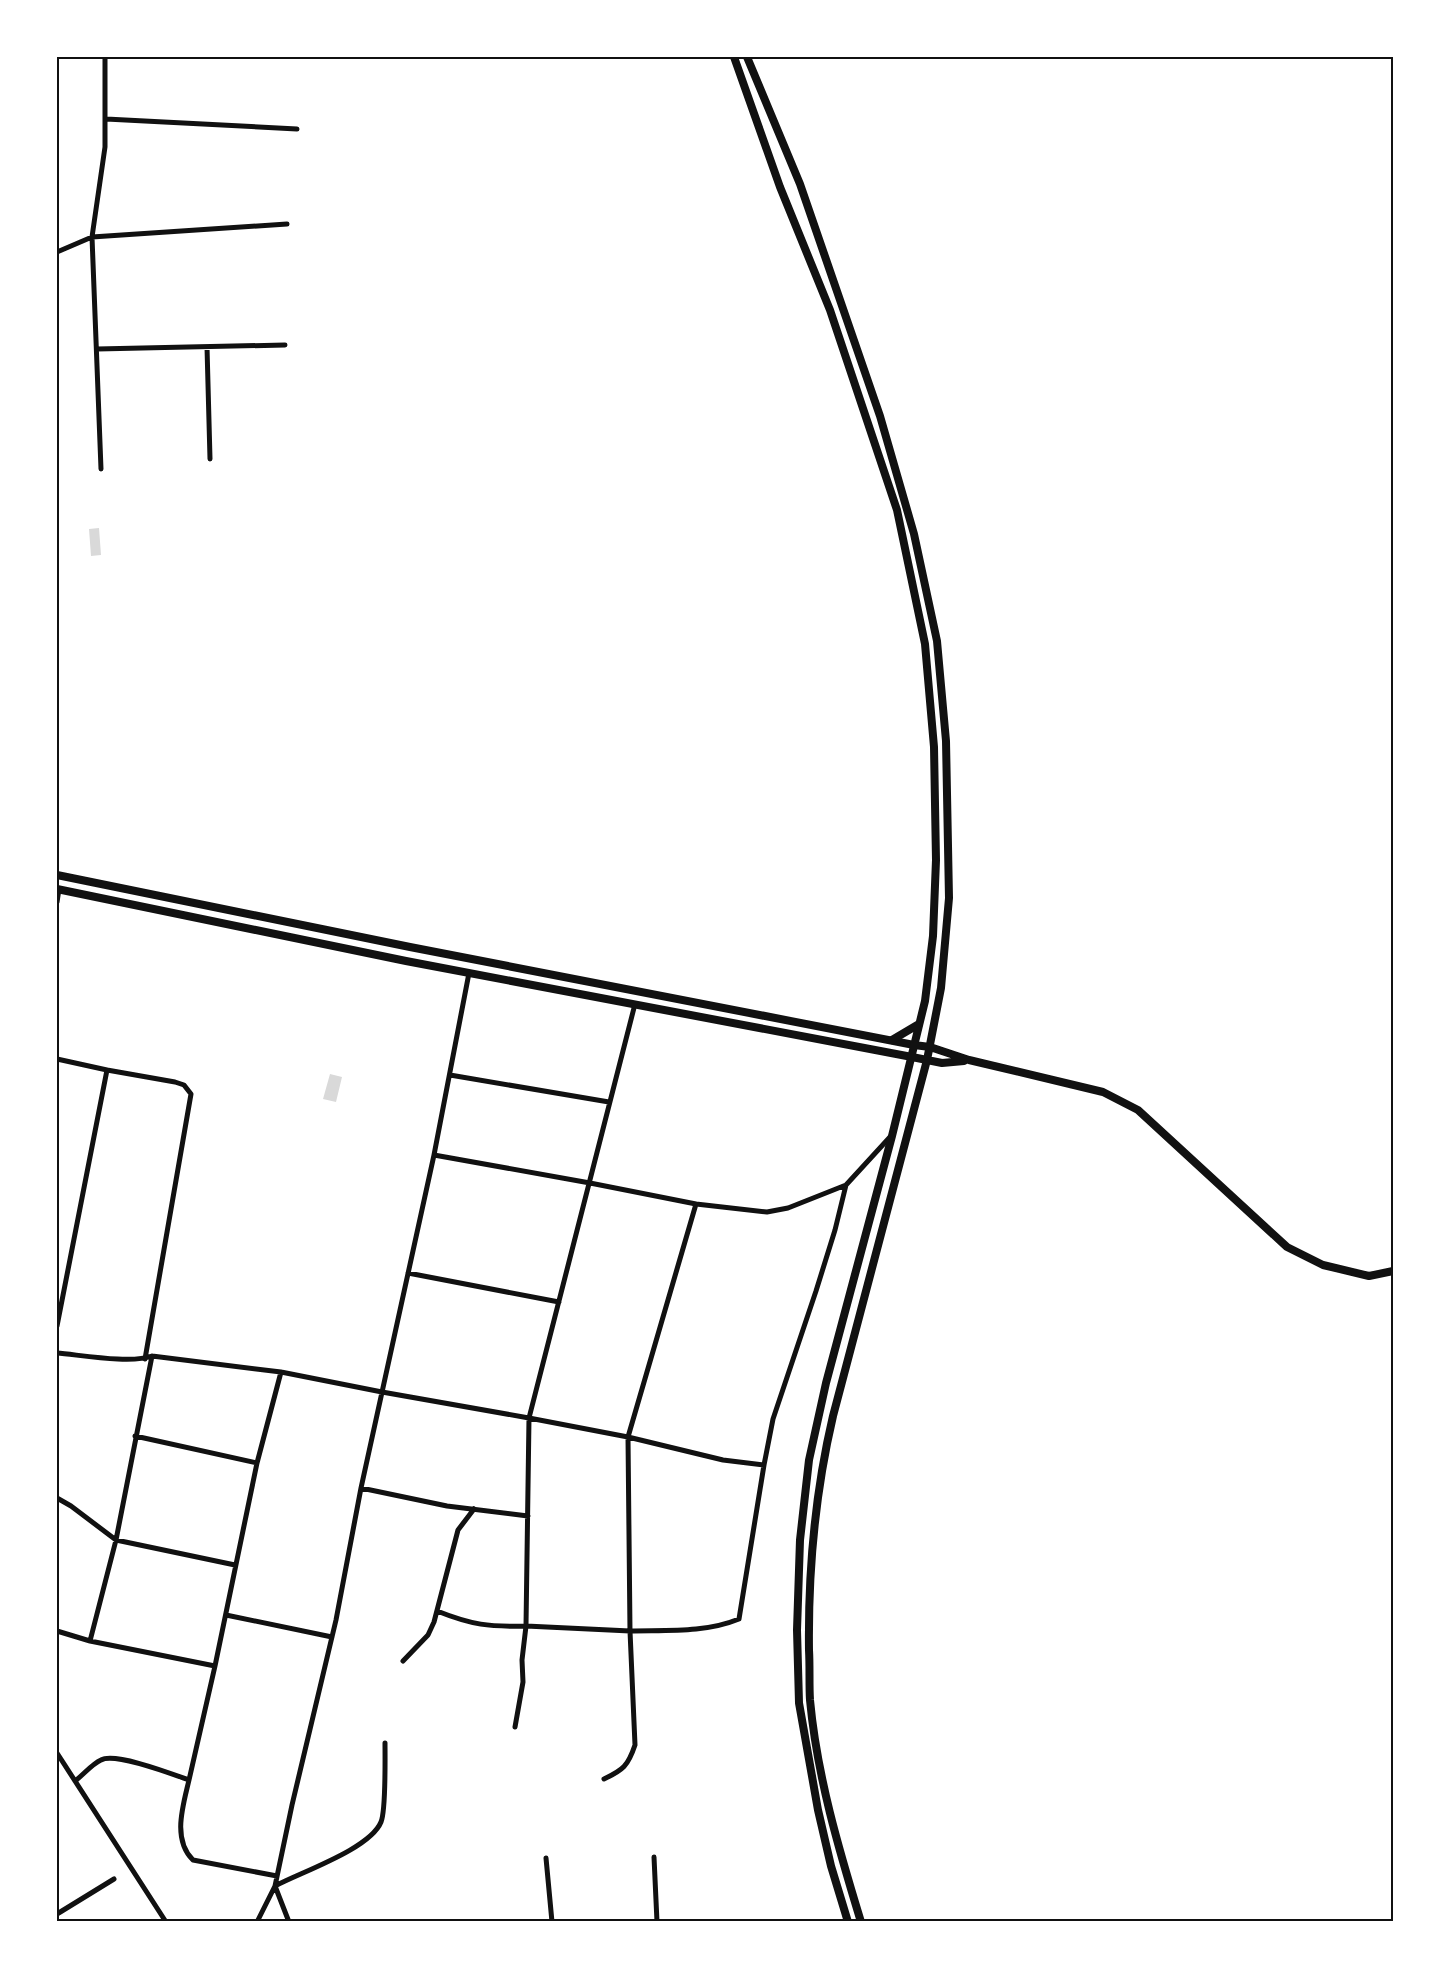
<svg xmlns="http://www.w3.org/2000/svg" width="1450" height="1979" font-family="Lato,sans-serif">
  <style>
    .water { fill: #d9d9d9 }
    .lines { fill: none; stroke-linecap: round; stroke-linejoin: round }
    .minor { stroke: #111; stroke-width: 5 }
    .secondary { stroke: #111; stroke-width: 8 }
    .primary { stroke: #111; stroke-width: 8 }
    .neatline { fill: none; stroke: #111; stroke-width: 2 }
  </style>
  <rect width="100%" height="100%" fill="#fff"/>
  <path class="water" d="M99,528L101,555L91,556L89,529Z
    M330,1074L342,1077L336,1102L323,1099Z"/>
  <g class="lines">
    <path class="minor" d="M106,119L297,129
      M57,252L92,237L287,224
      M207,347L210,459
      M97,349L285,345
      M101,469L92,237L105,147V57
      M57,902L59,889
      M57,1059L107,1070L57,1326
      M107,1070L175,1082L184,1085L191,1094L145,1359
      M450,1075L609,1102
      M434,1155L590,1183L696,1204L628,1437L529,1418L635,1004
      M696,1204L767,1212L788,1208L846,1185L890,1137
      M408,1273L559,1302
      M57,1353C81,1355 131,1364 152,1356L281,1372L382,1392L529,1418L526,1626L630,1631L628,1437L723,1460L764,1465L773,1419L816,1291L835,1230L846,1185
      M135,1436L257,1463
      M361,1488L447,1506L528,1516
      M57,1498L71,1506L116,1540L235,1565
      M437,1611C472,1625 489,1627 526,1626L522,1660L523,1682L515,1727
      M226,1615L332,1637
      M57,1631L90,1641L215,1666L257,1463L281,1372
      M90,1641L116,1540L152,1356
      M403,1661L428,1635L434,1622L458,1530L474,1509
      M57,1753L166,1922
      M604,1779C623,1770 628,1766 635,1745L630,1631C667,1630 705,1633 739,1619L764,1465
      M189,1780C183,1806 172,1839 193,1860L277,1876
      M75,1781C83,1775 92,1764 101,1760C115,1752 172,1774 189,1780L215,1666
      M654,1857L657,1922
      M546,1858L552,1922
      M275,1886C301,1872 370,1849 381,1822C386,1810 385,1759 385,1743
      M275,1886L289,1922
      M57,1914L114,1879
      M257,1922L275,1886L292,1805L336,1620L361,1488L434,1155L469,973"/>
    <path class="secondary" d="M57,875L410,947L914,1045
      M57,889L406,961L912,1057"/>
    <path class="primary" d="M734,57L780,187L830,310L897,510L925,644L934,747L936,860L933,936L925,1001L892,1136L826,1383L809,1460L800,1540L797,1630L799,1703L818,1810L831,1866L848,1922
      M747,57L800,184L880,416L914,534L937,641L946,741L949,898L941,988L927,1060L833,1416C815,1493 808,1571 809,1650C810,1667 809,1684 810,1700C817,1776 839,1850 861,1922
      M892,1040L919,1024
      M914,1045L930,1047L969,1060L1103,1092L1138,1110L1287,1247L1323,1265L1369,1276L1393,1271
      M912,1057L942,1063L964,1061"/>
  </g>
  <rect width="1450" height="1979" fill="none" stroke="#ffffff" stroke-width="117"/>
  <rect x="58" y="58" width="1334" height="1862" class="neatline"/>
</svg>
